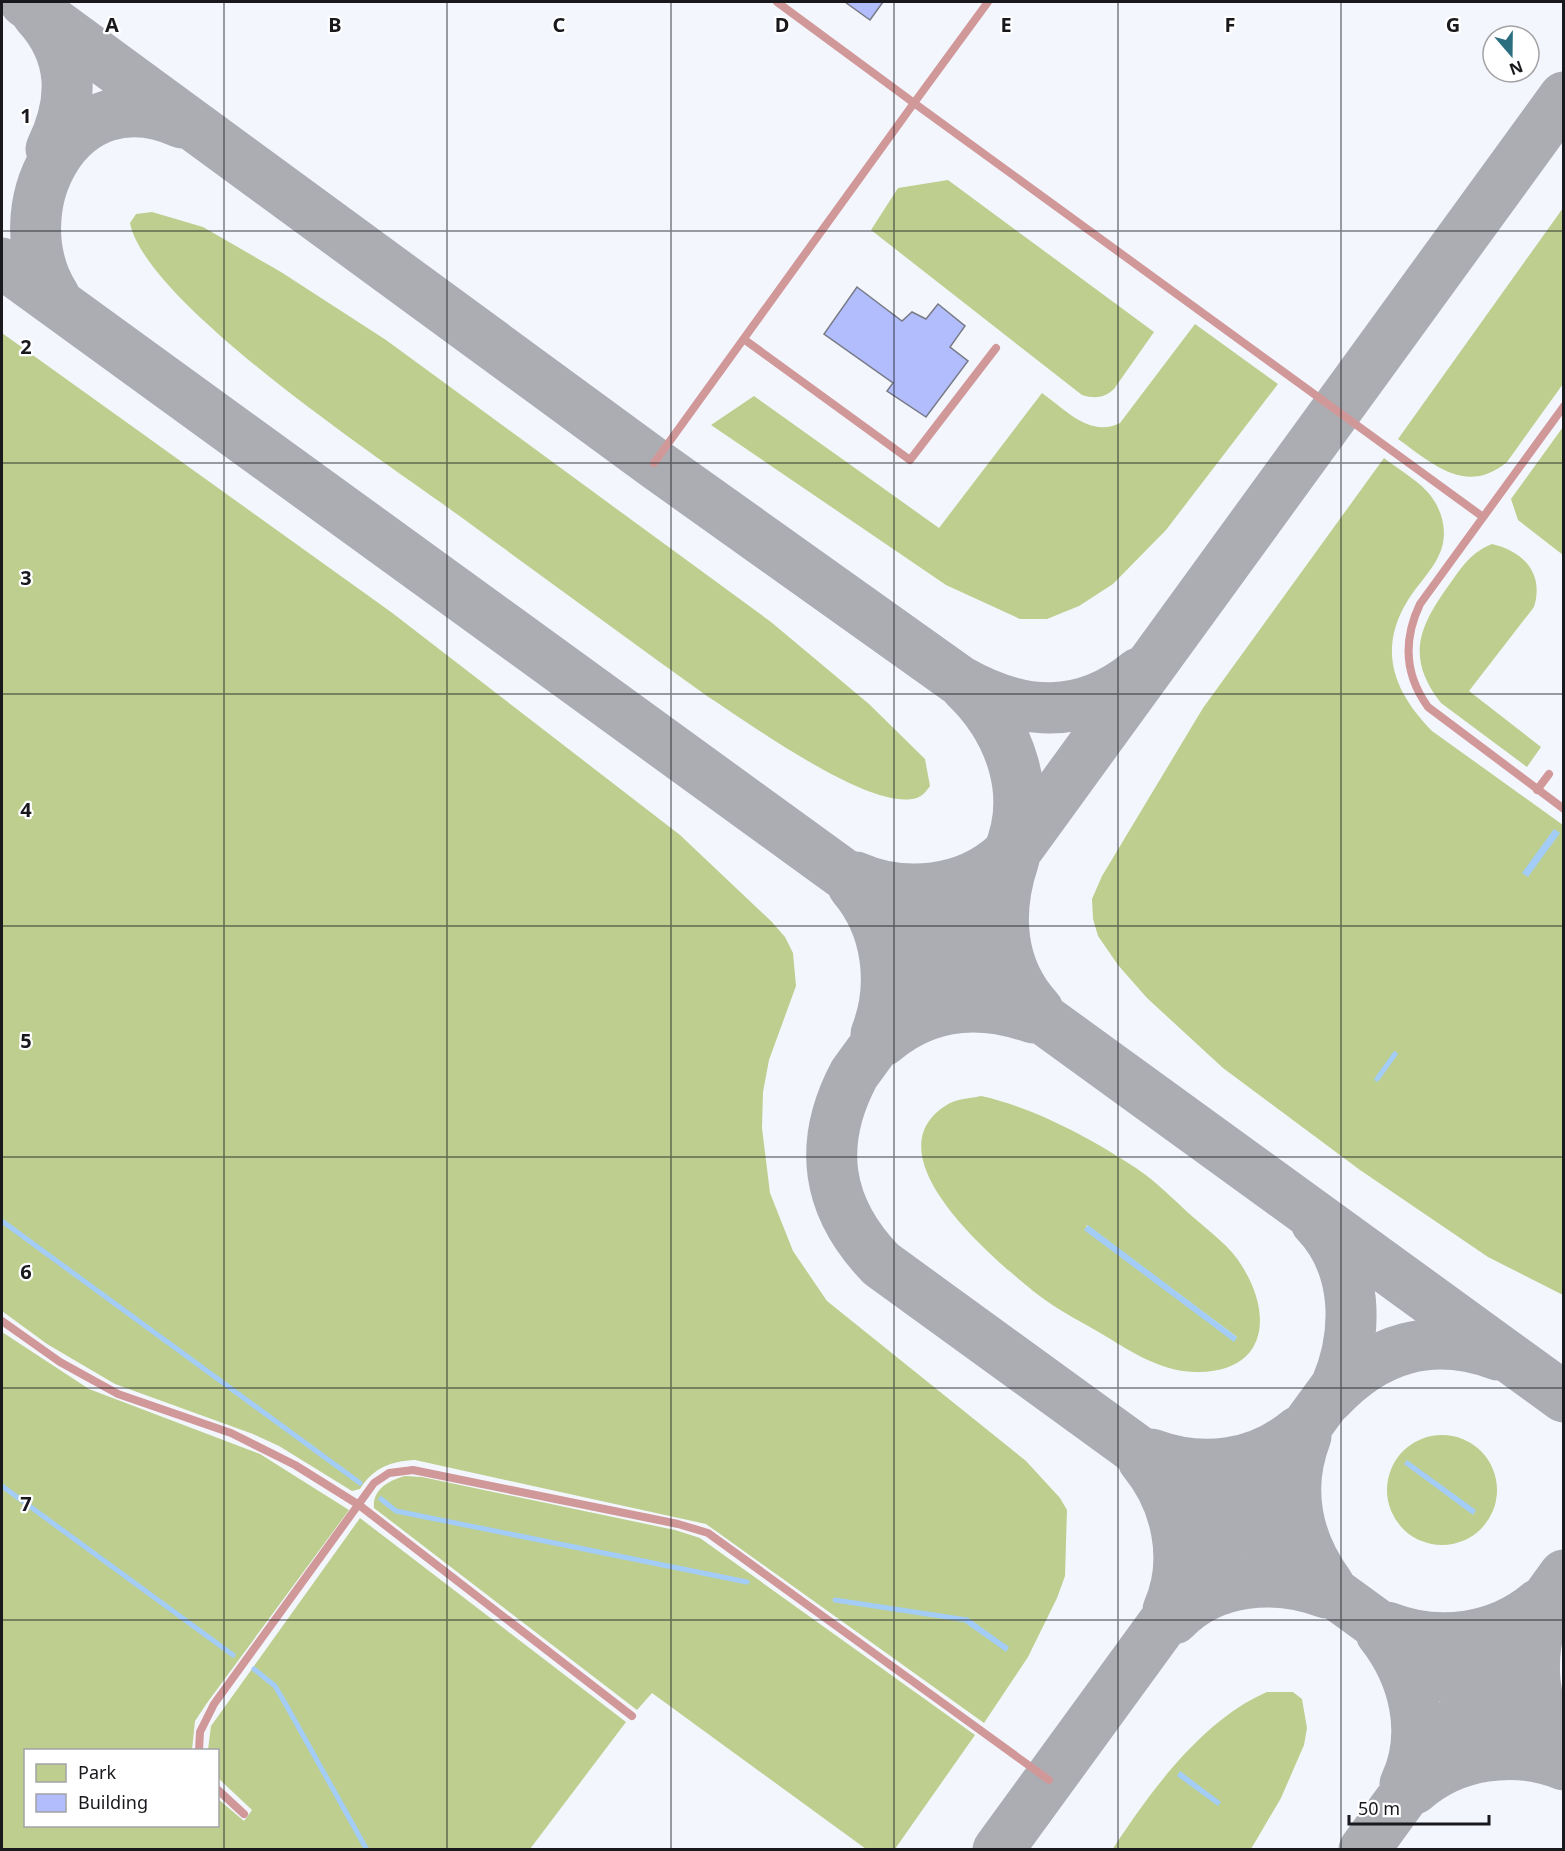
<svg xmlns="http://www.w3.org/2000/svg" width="1565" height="1851" font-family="'Noto Sans',sans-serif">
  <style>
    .green { fill: #bdce8e; fill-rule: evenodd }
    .water { fill: #a3cdf7 }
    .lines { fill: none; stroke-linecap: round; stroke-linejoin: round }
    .stream { stroke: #a3cdf7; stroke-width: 5 }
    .taxiway { stroke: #acadb3; stroke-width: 51 }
    .building { fill: #b1bdfd; stroke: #787a85; stroke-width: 1.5 }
    .lane { stroke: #d09899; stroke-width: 8 }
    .grid { fill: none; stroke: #18181d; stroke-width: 1.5; stroke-opacity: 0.55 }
    .grid-label { font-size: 20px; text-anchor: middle; font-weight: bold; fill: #18181d; stroke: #fff; stroke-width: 4.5; stroke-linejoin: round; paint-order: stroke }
  </style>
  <rect width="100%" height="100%" fill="#f4f6fd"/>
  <path class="green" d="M948,180L1154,332L1114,389C1104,398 1095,399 1082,395L871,230L898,188Z
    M1563,208V384L1507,462C1466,496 1433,464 1398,439Z
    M152,212L203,227L281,272L386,340L771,622L869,704L925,759L930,786C925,793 921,798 912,799C864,807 749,723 707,696C625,637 543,577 461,517C389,465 146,304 130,223L136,214Z
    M1195,324L1278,384L1166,530L1113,584L1079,606L1047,619H1020L946,585L711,425L754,396L939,528L1042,393C1066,410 1090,438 1120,423Z
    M2,333L391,612L680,835L771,921L785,937L793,953L796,986L769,1060L763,1092L762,1128L770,1193L793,1251L827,1301L1026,1461L1060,1498L1067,1510L1065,1576L1057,1598L1028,1657L984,1723L706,1524L415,1460C391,1461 373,1468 360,1489L352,1491L279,1446L253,1434L115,1384L47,1344L2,1311Z
    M1563,427L1564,555H1563L1518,520L1511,499Z
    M1384,458C1399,470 1422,482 1433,499C1444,515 1448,537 1439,555C1432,571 1417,585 1408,600C1377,650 1394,692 1432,731L1563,825V1295L1488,1257L1360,1170L1223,1068L1147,998L1118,965L1098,936L1093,919L1092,899L1102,876L1203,708Z
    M1492,544C1525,552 1544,574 1534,607L1469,691L1541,747L1527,767L1441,703C1406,658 1418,628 1449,585C1462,567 1470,553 1492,544Z
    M981,1096C1033,1107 1092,1139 1136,1168C1157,1182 1175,1201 1193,1217C1209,1231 1231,1247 1242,1266C1273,1315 1267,1371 1199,1372C1168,1373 1137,1356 1112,1340C1088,1325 1060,1312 1037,1294C997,1262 863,1152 950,1103C958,1099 972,1098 981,1096ZM1087,1225L1237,1337L1234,1341L1085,1230Z
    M2,1332L89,1389L260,1454L349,1510L207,1703L195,1721L192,1750H26V1826H218V1799L244,1821L252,1810L218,1778V1750H208L211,1726L360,1518L626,1722L530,1849H2Z
    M1387 1490a55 55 0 1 1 110 0a55 55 0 1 1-110 0Z
    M405,1476L422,1477L675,1530L700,1538L975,1735L895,1849H866L652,1693L637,1710L374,1508C372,1489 390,1480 405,1476Z
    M1267,1692H1293L1302,1699L1307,1728L1304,1745L1281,1798L1251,1849L1112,1850C1150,1792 1202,1720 1267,1692Z"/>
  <path class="water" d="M1554,829L1560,833L1528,877L1522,873Z
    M1088,1225L1237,1337L1234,1342L1084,1230Z
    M1407,1460L1476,1510L1473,1515L1404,1464Z
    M967,1617L1009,1647L1006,1652L964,1622Z
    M1180,1771L1221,1802L1218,1806L1177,1776Z"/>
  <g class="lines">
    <path class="stream" d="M1377,1079L1395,1054
      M2,1221L360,1483
      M2,1486L233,1655
      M381,1499L396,1511L747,1582
      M835,1600L967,1620L971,1623
      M254,1669L275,1686L285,1703L367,1850"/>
    <path class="taxiway" d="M25,2L654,463L960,681C1022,716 1082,720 1139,673
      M37,14C75,55 74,102 51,149
      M1564,97L854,1074C817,1144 826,1207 881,1264L1564,1760
      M2,263L1564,1397
      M55,297C0,211 68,71 182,123
      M965,686C1010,729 1035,795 1007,856
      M1014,859C996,912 999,968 1038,1010
      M856,877C904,898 966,892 1006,855
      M853,886C888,927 895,985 876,1034
      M883,1041C927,1003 979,999 1033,1018
      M1328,1399C1376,1347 1432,1331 1498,1355
      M1306,1436C1286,1488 1296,1540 1329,1585
      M1151,1454C1202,1473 1257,1466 1299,1431
      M1143,1460C1177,1501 1190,1560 1168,1610
      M1546,1607C1528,1653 1529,1712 1564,1752
      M1174,1619C1213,1578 1276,1574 1326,1593
      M1387,1627C1438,1647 1497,1639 1539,1604
      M1381,1633C1414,1675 1429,1733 1405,1784
      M1414,1789C1454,1754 1514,1745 1564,1765
      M998,1850L1336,1386C1359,1332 1358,1266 1316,1222
      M1364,1850L1564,1575"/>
  </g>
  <path class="building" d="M845,2H883L870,20Z
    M857,287L902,321L912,312L926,319L938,304L965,326L950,347L968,361L926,417L887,391L893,383L824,334Z"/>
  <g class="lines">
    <path class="lane" d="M777,2L914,103L988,2
      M745,340L910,460L996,348
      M1564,406L1420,604C1403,640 1404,674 1428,707L1564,809
      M654,463L914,103L1483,517
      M1537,790L1549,774
      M2,1321L60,1362L118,1394L231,1433L295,1465L359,1505L632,1716
      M199,1750L200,1732L214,1704L374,1483L389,1473L413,1470L678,1524L708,1533L1049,1780
      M218,1790L244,1814"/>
  </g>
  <path class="grid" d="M224,2V1850M447,2V1850M671,2V1850M894,2V1850M1118,2V1850M1341,2V1850M2,231H1564M2,463H1564M2,694H1564M2,926H1564M2,1157H1564M2,1388H1564M2,1620H1564"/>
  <g class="grid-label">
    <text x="112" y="32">A</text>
    <text x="335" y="32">B</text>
    <text x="559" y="32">C</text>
    <text x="782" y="32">D</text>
    <text x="1006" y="32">E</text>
    <text x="1230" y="32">F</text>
    <text x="1453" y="32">G</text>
    <text x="26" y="123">1</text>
    <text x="26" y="354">2</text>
    <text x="26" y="585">3</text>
    <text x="26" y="817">4</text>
    <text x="26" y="1048">5</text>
    <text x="26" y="1279">6</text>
    <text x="26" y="1511">7</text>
  </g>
  <rect width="1565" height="1851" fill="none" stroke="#18181d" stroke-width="6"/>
  <rect x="24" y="1749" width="195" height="78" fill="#ffffff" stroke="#a3a3a5" stroke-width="1.5"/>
  <rect x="36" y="1764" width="30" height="18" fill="#bdce8e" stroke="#a3a3a5" stroke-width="1.5"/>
  <text x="78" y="1779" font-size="18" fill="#18181d">Park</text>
  <rect x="36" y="1794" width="30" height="18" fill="#b1bdfd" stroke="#a3a3a5" stroke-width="1.5"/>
  <text x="78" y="1809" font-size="18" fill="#18181d">Building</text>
  <g transform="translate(1511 54) rotate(160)"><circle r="28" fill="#ffffff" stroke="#a3a3a5" stroke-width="1.5"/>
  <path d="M0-4.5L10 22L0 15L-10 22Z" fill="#2b6e80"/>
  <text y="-9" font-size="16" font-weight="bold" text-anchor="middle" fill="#18181d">N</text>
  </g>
  <path d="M1349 1815v9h140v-9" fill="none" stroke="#18181d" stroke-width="3"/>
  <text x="1358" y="1815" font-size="18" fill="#18181d" stroke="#ffffff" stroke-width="4.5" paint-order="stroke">50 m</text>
</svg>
